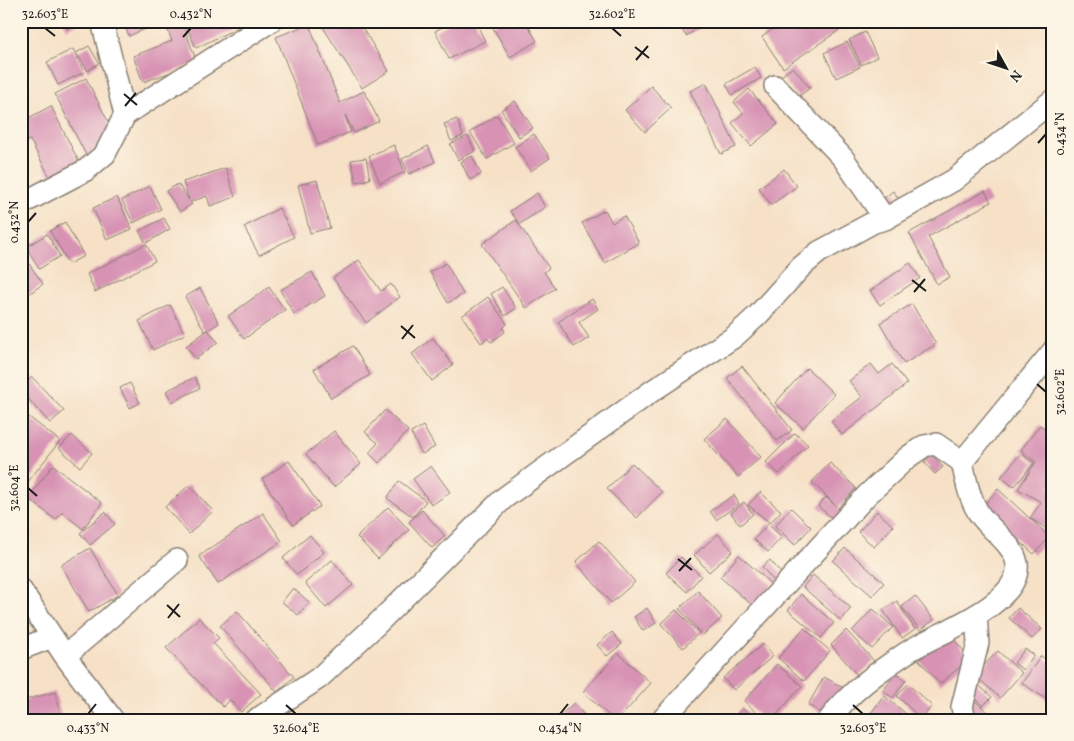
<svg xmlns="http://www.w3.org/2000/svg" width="1074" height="741" font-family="Vollkorn,serif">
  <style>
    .building { fill: #d792b4 }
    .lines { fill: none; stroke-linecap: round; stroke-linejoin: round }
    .street-casing { stroke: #897e72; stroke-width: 24 }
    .street { stroke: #fff; stroke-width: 21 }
    .ticks { fill: none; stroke: #1c1c1c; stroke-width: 2 }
    .neatline { fill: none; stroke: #1c1c1c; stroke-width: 2 }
    .ticks-label { font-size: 12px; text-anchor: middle; fill: #1c1c1c }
  </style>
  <rect width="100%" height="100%" fill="#fcf5e5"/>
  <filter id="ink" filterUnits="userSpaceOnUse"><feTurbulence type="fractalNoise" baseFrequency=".02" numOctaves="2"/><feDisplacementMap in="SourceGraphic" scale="10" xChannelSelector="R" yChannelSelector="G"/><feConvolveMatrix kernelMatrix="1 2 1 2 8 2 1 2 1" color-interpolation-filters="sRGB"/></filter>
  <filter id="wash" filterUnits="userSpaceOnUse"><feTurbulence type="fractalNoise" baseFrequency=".0096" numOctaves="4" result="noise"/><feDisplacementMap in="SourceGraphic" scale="20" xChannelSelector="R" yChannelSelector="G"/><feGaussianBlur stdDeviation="1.12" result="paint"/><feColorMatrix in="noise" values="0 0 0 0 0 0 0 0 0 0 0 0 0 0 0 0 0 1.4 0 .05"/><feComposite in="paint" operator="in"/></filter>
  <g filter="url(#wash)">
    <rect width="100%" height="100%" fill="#f6e1c7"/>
    <g id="blocks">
      <path class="building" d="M63,21H82L67,29Z
        M123,21H163L129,36Z
        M169,21H182L197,63L143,82L133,56L172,41L165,23Z
        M184,21H251L196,48Z
        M319,21H358L389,71L362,88Z
        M454,21H475L485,41L449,59L435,31Z
        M501,21H525L537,41L510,57L492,26Z
        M676,21H710L686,36Z
        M784,21H849L850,23L783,68L762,37Z
        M309,24L340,103L364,91L379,121L354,133L345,115L351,132L318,145L276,37Z
        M865,32L877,57L861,65L849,40Z
        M847,42L860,67L836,78L824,53Z
        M89,46L99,63L88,71L76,53Z
        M73,49L84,72L58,85L47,62Z
        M755,67L761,78L732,95L726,84Z
        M793,67L810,88L798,97L781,76Z
        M21,70L30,92L21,95Z
        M86,78L117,139L86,155L55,94Z
        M706,83L736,147L721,154L690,91Z
        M651,86L671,108L645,132L625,110Z
        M749,89L778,124L751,146L732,123L743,113L734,102Z
        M515,101L533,128L519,137L501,110Z
        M51,106L82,168L53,183L30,140L21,144V122Z
        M497,115L514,143L487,159L470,132Z
        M457,119L463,136L451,141L444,124Z
        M534,134L550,158L531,171L515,147Z
        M468,136L475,151L458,160L450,144Z
        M394,145L405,172L380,183L369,156Z
        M428,146L435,162L409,174L402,159Z
        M472,156L481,174L470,180L461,162Z
        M366,158L370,179L356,182L351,160Z
        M226,168L235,197L210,206L207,196L190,202L192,204L180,212L166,191L178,184L189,200L183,182Z
        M784,169L797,186L771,205L759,188Z
        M317,180L330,228L310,233L298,185Z
        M150,186L161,209L133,223L122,200Z
        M893,191L902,203L891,211L882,200Z
        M985,191L991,202L928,237L950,277L937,284L909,233Z
        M537,193L545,207L520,224L510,211Z
        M117,197L132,229L107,240L93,208Z
        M279,208L294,237L259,255L244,227Z
        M605,210L612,223L624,216L639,243L605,263L582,223Z
        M164,218L170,229L146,243L139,231Z
        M516,220L549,268L544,272L555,288L526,308L482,244Z
        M65,222L84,256L69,264L50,231Z
        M47,234L60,256L39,269L26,247Z
        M146,244L155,261L95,292L87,274Z
        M21,252L43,284L26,296L21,288Z
        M359,260L381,291L391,284L400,297L366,323L333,278Z
        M446,263L463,294L448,303L430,272Z
        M910,263L920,278L880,305L870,291Z
        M312,272L325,296L294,314L280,290Z
        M269,287L285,310L244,339L228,316Z
        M502,287L516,308L505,316L491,294Z
        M200,288L219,323L205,332L185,297Z
        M488,297L507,324L503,328L505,332L491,342L487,338L481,343L462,316Z
        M592,299L598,309L579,322L589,338L574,347L558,322Z
        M912,304L936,344L904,364L880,323Z
        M170,305L185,334L153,350L139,321Z
        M208,330L218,342L196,359L186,346Z
        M433,338L453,365L432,381L412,354Z
        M353,346L370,375L331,398L314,369Z
        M871,364L879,374L892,364L907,384L842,435L831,421L862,397L849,381Z
        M742,366L792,430L777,441L727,378Z
        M807,368L834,394L803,428L775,403Z
        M32,377L64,411L50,423L21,391V387Z
        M195,377L200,388L172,402L166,391Z
        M130,383L140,403L130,408L120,388Z
        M385,410L408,431L379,463L369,453L378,443L365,432Z
        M25,414L60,441L23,488L21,487V419Z
        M727,419L761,457L738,477L704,439Z
        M1040,425L1053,435V462L1048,468L1053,471V482L1046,493L1053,484V533L1030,518L1041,502L1018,489L1036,462L1021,450Z
        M423,426L435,447L422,454L411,433Z
        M334,431L361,464L334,487L306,454Z
        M795,433L808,445L779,474L766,462Z
        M72,435L92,453L80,467L59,448Z
        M1021,453L1034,463L1014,487L1001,477Z
        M932,455L943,467L935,474L924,462Z
        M289,461L320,506L293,525L262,479Z
        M632,463L662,492L637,518L607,489Z
        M830,463L856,488L838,508L842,512L835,521L818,506L826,497L836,506L812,482Z
        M53,465L102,503L83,529L62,512L56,520L28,498Z
        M431,466L450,492L432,505L413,479Z
        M399,481L426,501L413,517L387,498Z
        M189,485L213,511L189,534L165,507Z
        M998,489L1050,537L1034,554L982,507Z
        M760,492L781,511L770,523L748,505Z
        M734,495L739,504L716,520L710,511Z
        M744,502L753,514L740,525L731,513Z
        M388,507L409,530L378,559L357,537Z
        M791,508L811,527L795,545L775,526Z
        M422,510L445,536L432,548L409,522Z
        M877,511L893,526L874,547L858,532Z
        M105,512L115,524L90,545L80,533Z
        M263,513L282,541L218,584L199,556Z
        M768,524L782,537L768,552L754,539Z
        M718,534L733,551L709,572L694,555Z
        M310,535L324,552L297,575L283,558Z
        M599,541L635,582L611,603L576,562Z
        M90,548L118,595L89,612L61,565Z
        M845,548L884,583L872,596L833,561Z
        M739,555L772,585L753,606L720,577Z
        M681,557L701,576L687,592L666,573Z
        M332,560L353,585L326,608L305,583Z
        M770,560L786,579L778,586L762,567Z
        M813,575L851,608L841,621L803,587Z
        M293,588L309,602L298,615L282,602Z
        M698,591L722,618L703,635L679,609Z
        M801,594L834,623L821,638L788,610Z
        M915,596L934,620L920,630L902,607Z
        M897,601L915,629L902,638L883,610Z
        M647,608L656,623L643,631L634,617Z
        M1018,608L1042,629L1032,639L1009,618Z
        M873,609L893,627L872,649L852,631Z
        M676,610L699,633L683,648L661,624Z
        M237,611L294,677L277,692L220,626Z
        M199,618L219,638L213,643L261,694L241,712L230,700L223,707L166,648Z
        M804,628L830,651L804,681L778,658Z
        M846,630L874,661L858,676L831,645Z
        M612,632L622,644L607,656L597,645Z
        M949,634L970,658L940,684L919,660Z
        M763,644L773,656L734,690L723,678Z
        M1025,649L1034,655L1023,670L1014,663Z
        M998,651L1022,673L1000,698L975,675Z
        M618,653L651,683L618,720H614L583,692Z
        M1041,656L1053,664V695L1049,701L1022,683Z
        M777,664L802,686L772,720H764L744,701Z
        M896,673L906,680L893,698L883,691Z
        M824,677L842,687L825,715L808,705Z
        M974,681L992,697L983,706L966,691Z
        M908,684L932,706L922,717L925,720H911L916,714L897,696Z
        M55,692L61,716L50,720H21V701Z
        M965,693L994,717L992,720H967Z
        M884,696L909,716L905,720H880L871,713Z
        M574,703L588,720H555Z
        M742,708L756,720H732Z"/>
    </g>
  </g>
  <g filter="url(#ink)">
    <use href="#blocks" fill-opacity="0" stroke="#897e72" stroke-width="1"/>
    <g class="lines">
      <defs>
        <path id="street" d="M775,86L843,158L885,219
          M125,115L271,21
          M21,204L86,170L105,154L125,115L102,21
          M21,590L65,656L113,720
          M21,649L52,637
          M65,656L177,560
          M256,720L319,678L376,625L504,498L652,391L734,337L758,315L801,267L819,252L874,222L885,219L954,180L1053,100
          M662,720L867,495L908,457L924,446L936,444L962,462L1053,351
          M829,720C848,693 879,671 906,653C933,634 1022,605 1017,564C1014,543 988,529 978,512C969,497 966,480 962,462
          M965,720L962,707L978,643L976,615"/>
      </defs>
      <use href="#street" class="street-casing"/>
      <use href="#street" class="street"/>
    </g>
  </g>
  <path class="ticks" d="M45,28L55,36M612,28L621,36M183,37L191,28M635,47L649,58M636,60L648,46M124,94L137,105M125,106L136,93M1038,143L1046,134M28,222L36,213M912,280L926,291M914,292L925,279M401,326L415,338M402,339L413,325M1037,384L1046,392M28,488L37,496M678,559L692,570M679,571L691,558M167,605L180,617M168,618L179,604M286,705L296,714M853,705L863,714M88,714L96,704M560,714L568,704"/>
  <rect width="1074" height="741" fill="none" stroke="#fcf5e5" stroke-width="55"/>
  <g transform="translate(1006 68) rotate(130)" stroke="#fcf5e5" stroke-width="4" paint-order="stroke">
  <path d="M0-4L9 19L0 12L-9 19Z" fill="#1c1c1c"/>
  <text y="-8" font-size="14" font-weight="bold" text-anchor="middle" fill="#1c1c1c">N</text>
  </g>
  <rect x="28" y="28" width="1018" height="686" class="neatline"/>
  <g class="ticks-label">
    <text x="45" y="18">32.603°E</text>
    <text x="191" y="18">0.432°N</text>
    <text x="612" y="18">32.602°E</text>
    <text transform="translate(1060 134) rotate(-90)" y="4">0.434°N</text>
    <text transform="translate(14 222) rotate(-90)" y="4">0.432°N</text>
    <text transform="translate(1060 392) rotate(-90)" y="4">32.602°E</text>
    <text transform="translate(14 488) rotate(-90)" y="4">32.604°E</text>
    <text x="88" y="732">0.433°N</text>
    <text x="296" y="732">32.604°E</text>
    <text x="560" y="732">0.434°N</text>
    <text x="863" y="732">32.603°E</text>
  </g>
</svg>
